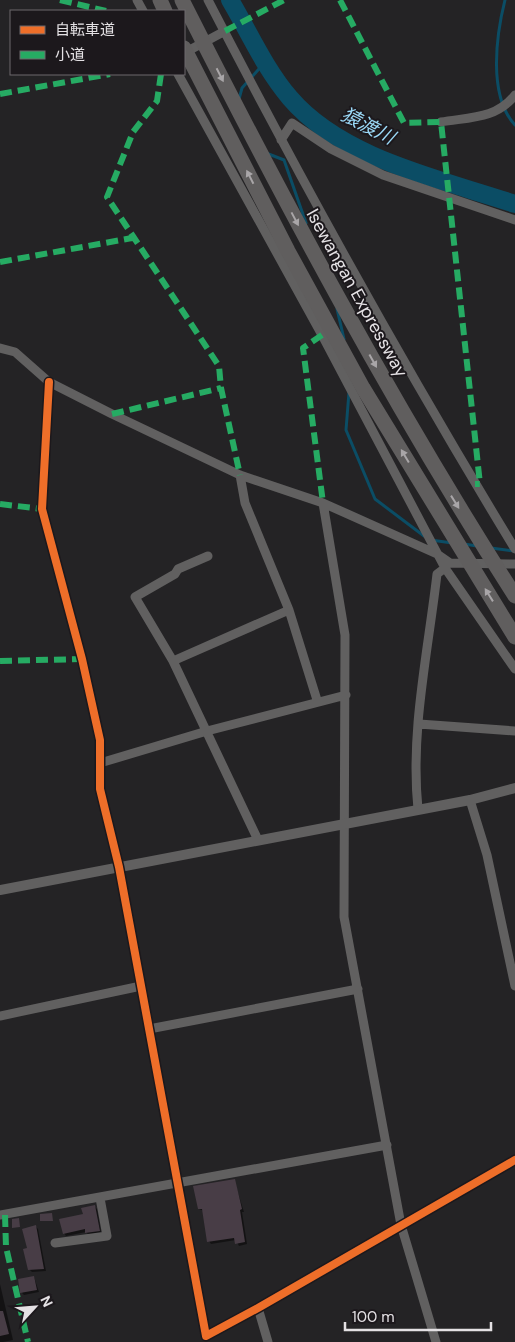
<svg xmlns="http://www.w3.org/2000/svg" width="515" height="1342" font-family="'DM Sans','Noto Sans JP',sans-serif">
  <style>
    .shadow { fill: #0007 }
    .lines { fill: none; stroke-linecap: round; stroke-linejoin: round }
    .stream { stroke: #0b4d65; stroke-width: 3 }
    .river { stroke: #0b4d65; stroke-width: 18 }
    .building { fill: #483d46 }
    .minor { stroke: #616060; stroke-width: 9 }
    .tertiary { stroke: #616060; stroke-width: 10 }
    .motorway { stroke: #605e5e; stroke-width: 15 }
    .motorway-bridge { stroke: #605e5e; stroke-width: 15 }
    .quiet { stroke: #26ab63; stroke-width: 6; stroke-dasharray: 12 6; stroke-linecap: butt }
    .cycleway-casing { stroke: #1c181c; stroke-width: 11 }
    .cycleway { stroke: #ee6e29; stroke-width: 8 }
    .oneway { fill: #a9a6a8 }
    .labels { text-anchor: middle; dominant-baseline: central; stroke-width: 4; stroke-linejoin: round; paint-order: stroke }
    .street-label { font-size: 18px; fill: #e4e1e4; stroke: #1c181c }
    .water-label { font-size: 19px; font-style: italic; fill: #9ad8f6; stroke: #1c181c }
  </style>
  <rect width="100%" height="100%" fill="#242325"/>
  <path class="shadow" d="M234,1180L244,1212H242L247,1244L239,1246L236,1240L211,1244L209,1241L204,1211L199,1209Z
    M94,1206L97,1209L101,1233L89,1235L86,1232L66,1236L64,1233Z
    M36,1227L38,1229L46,1271L32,1272L29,1269Z
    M34,1277L39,1292L24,1295L22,1293Z
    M0,1284L13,1340L3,1342H0Z"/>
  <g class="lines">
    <path class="stream" d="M505,0C496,36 488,96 515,125
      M239,99L242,88L266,61
      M266,153L284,160L306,223
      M337,309L344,339
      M349,392L346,430L375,499L424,536
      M431,540L452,543
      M464,544L477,546
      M491,548L514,551"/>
    <path class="river" d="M230,0C249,32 265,69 290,98C342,159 441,179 515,204"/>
  </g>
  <path class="building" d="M235,1179L242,1209L240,1210L245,1242L235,1244L234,1238L207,1242L202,1209H198L193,1186Z
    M95,1205L100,1231L85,1233V1229L63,1234L59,1219L83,1214L81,1208Z
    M52,1213L53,1221H40V1214Z
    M19,1218L20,1227L12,1228V1219Z
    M36,1225L44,1269L28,1270L23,1249L27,1248L22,1229Z
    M34,1276L37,1290L20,1293L18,1279Z
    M0,1311H3L9,1334L0,1336Z"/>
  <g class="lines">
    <path class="minor" d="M137,0L143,11
      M208,0C304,186 406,370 515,549
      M184,53L225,31
      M178,74L322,335L445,568L515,669
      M441,122C470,117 496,119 515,95
      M281,140L292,123L331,149L383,175L515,220
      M0,348L15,352L49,382L112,414L240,475L323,503L437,554L450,563L515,564
      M49,382L42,509L82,659L100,740V789L119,867L206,1336L258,1308L515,1160
      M240,475L245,503L289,610L317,700
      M323,503L345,635L344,917L401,1225L436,1342
      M208,556L178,569L175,574L135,597L173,661L258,840
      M173,661L289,610
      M419,724L515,731
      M100,763L207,731L346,695
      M470,800L487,855L515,986
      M418,809C410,732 428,652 437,574L445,568
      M0,1016L141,986
      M149,1029L358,989
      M0,1215L387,1145
      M55,1243L107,1236L100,1198
      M258,1308L268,1342"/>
    <path class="tertiary" d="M0,890L470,800L515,788"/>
    <path class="motorway" d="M160,0L165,11"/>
    <path class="motorway-bridge" d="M182,0C285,204 392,404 515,596
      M184,48L288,251L363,388L515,637"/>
    <path class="quiet" d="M60,0L106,11
      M340,0L404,123L441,122L480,484H475
      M225,31L284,0
      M161,74L157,101L133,132L107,197L219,366L221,388L240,475
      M0,94L110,74
      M0,262L132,238
      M322,335L303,348L323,503
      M112,414L221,388
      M0,504L42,509
      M0,661L82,659
      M5,1215L6,1247L28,1342"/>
    <defs>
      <path id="cycleway" d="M49,382L42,509L82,659L100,740V789L119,867L206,1336L258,1308L515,1160"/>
    </defs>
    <use href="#cycleway" class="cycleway-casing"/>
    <use href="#cycleway" class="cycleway"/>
  </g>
  <defs><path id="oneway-solid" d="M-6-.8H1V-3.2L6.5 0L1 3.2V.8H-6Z" transform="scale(1.25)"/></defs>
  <g class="oneway">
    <use href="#oneway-solid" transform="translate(220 75) rotate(63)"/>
    <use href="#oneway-solid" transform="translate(250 177) rotate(-117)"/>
    <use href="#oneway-solid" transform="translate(295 219) rotate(62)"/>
    <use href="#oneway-solid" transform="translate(373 361) rotate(61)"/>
    <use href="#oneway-solid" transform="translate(405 456) rotate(-121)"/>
    <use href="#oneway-solid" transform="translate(455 502) rotate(58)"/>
    <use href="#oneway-solid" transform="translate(489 595) rotate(-122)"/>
  </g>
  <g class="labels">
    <g class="street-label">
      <text transform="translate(357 293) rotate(61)">Isewangan Expressway</text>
    </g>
    <g class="water-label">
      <text transform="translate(368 126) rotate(27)">猿渡川</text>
    </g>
  </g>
  <rect x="10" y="10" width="175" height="65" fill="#1c181c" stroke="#6c686c"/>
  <rect x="20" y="26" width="25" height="8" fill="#ee6e29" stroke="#6c686c"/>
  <text x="55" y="35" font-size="15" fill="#e4e1e4">自転車道</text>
  <rect x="20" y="51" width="25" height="8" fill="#26ab63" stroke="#6c686c"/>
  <text x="55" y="60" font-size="15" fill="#e4e1e4">小道</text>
  <g transform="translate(35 1307) rotate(64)" stroke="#1c181c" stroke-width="4" paint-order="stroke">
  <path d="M0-4L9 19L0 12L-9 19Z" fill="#e4e1e4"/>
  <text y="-8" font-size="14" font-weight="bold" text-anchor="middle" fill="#e4e1e4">N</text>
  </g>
  <path d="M345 1322v8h146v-8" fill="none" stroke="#e4e1e4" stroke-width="2.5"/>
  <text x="352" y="1322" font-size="15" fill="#e4e1e4" stroke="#1c181c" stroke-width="4" paint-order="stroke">100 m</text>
</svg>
